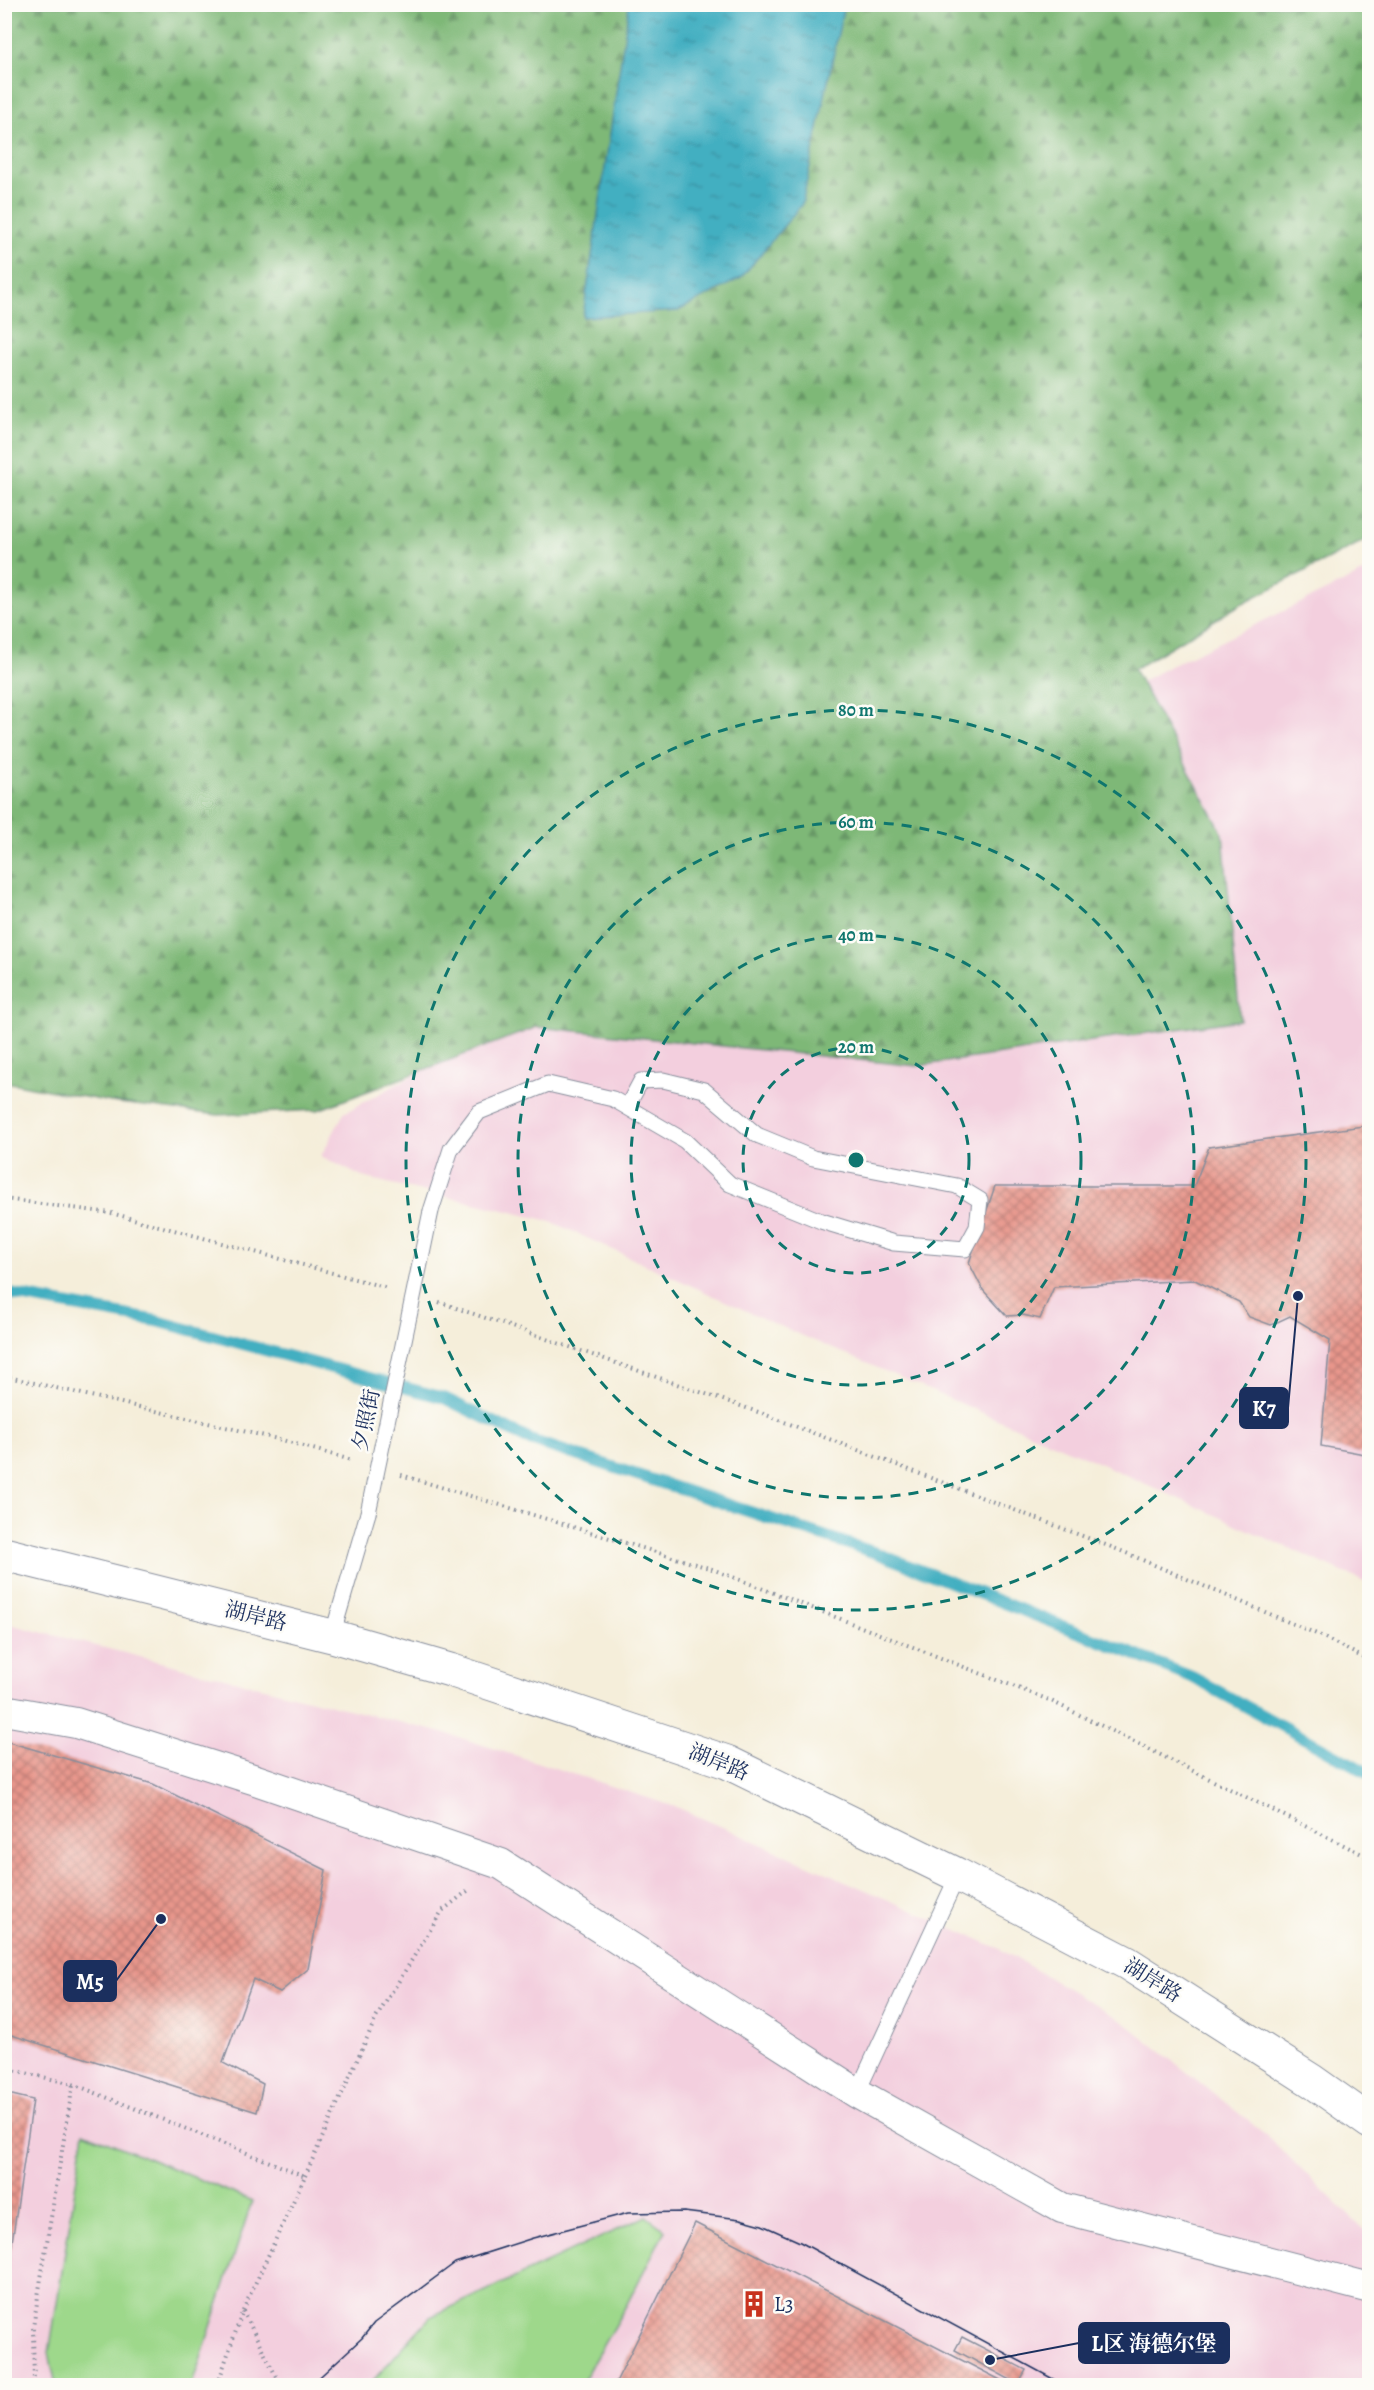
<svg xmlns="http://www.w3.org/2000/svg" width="1374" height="2390" font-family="Alegreya,'Noto Serif SC',serif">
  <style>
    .built { fill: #f3cfde }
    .forest { fill: url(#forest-firs); stroke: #4c746a; stroke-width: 1.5 }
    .park { fill: #9ed88b; stroke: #5c8474; stroke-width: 1.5 }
    .water { fill: url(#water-ripples); stroke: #2f6f90; stroke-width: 1.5 }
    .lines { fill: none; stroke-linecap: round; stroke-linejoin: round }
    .stream { stroke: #43afc1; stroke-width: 12 }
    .building { fill: url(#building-cross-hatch) }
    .lane-casing { stroke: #888e9c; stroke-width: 17 }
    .street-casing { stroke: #888e9c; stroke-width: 32 }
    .secondary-casing { stroke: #888e9c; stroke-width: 35 }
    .path { stroke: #888e9c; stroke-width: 4; stroke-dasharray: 1.5 4.5; stroke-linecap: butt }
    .lane { stroke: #fff; stroke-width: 15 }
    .street { stroke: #fff; stroke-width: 30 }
    .secondary { stroke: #fff; stroke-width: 33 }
    .tram { stroke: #1b2f5e; stroke-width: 1.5 }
    .lane-bridge-casing { stroke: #888e9c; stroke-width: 17; stroke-linecap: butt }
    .lane-bridge { stroke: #fff; stroke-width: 15 }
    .ring { fill: none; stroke: #0f766e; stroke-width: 3; stroke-dasharray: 10 8 }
    .labels { text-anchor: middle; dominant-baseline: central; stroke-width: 5; stroke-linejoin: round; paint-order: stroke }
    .street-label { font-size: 21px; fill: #1b2f5e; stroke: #fdfcf7 }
    .poi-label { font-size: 21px; fill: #1b2f5e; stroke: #fdfcf7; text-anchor: start }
    .centre { fill: #0f766e; stroke: #fdfcf7; stroke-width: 3 }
    .ring-label { font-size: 18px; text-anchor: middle; font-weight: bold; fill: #0f766e; stroke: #fdfcf7; stroke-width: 5; stroke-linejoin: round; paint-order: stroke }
    .leader { fill: none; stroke: #1b2f5e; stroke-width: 2 }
    .callout-dot { fill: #1b2f5e; stroke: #fdfcf7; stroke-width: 2 }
    .callout { fill: #1b2f5e; stroke: #1b2f5e; stroke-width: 2 }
    .callout-label { font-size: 22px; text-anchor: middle; font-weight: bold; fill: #fff }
  </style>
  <defs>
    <pattern id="forest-firs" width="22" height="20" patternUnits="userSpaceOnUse" patternTransform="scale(1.5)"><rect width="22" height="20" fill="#7eb877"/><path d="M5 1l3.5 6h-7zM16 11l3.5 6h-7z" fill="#669665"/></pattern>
    <pattern id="water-ripples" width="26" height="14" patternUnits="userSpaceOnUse" patternTransform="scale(1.5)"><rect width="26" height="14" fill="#43afc1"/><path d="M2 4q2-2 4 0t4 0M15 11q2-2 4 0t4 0" fill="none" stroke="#378fa0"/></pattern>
    <pattern id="building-cross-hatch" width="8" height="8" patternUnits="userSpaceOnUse" patternTransform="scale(1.5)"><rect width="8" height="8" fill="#e8968b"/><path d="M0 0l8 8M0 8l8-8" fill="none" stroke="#bb7b75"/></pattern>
  </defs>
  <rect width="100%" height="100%" fill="#fdfcf7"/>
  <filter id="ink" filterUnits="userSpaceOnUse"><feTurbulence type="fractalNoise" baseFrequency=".0167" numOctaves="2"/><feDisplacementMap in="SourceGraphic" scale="12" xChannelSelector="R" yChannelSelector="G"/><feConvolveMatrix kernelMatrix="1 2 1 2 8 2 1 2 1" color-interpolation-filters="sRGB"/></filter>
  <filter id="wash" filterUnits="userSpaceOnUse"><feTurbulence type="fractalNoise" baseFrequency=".008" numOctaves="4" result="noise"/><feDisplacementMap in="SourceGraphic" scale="24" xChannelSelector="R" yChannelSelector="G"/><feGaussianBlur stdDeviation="1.35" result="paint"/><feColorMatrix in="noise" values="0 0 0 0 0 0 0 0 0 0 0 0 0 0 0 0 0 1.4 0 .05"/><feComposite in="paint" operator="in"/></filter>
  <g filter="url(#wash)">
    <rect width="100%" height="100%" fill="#f5eeda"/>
    <path class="built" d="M1369,570V1584L1088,1458L775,1324L550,1221L362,1177L321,1156L344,1113L1172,665Z
      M5,1623L455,1736L679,1808L998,1948L1120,2019L1265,2134L1362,2228L1369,2233V2385L5,2386Z"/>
    <path class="forest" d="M4,5H1369V538L1241,604L1134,669L1223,834L1240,1020L917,1066L537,1027L318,1110L218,1115L111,1102L5,1082Z"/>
    <path class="park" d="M84,2132L252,2201L192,2385H56L49,2353Z
      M646,2216L665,2230L627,2304L580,2385H369L430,2317Z"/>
    <path class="water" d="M629,5H844L802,204L741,278L678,311L583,317Z"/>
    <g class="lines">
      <path class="stream" d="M4,1293L157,1321L444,1398L530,1440L879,1554L1192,1677L1370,1774"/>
    </g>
    <g id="blocks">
      <path class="building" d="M1370,1125V1455L1321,1446L1330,1340L1290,1316L1271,1325L1249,1317L1239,1302L1195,1280L1054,1287L1040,1319L1023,1315L1007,1316L983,1290L969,1263L995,1186H1194L1209,1147Z
        M5,1741L153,1784L326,1870L308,1969L280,1992L253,1979L223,2063L263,2084L257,2112L5,2033Z
        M4,2093L33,2100L6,2283H4Z
        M695,2223L1012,2386H614Z
        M962,2337L1026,2370L1018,2384L955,2350Z"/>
    </g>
  </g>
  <g filter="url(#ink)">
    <use href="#blocks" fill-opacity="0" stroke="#888e9c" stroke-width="1.5"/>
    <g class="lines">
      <defs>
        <path id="lane" d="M431,1211L451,1149L479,1112L548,1084L613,1099L685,1141L730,1184L821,1221L894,1243L965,1249L977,1227L980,1200L957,1186L813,1158L757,1135L704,1090L663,1080L641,1081L627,1107
          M332,1636L368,1513
          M857,2093L958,1875"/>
        <path id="street" d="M4,1710L76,1723L256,1780L501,1864L857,2093L1062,2208L1370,2288"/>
        <path id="secondary" d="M4,1554L332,1636L450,1670L727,1762L958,1875L1127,1963L1312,2081L1370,2122"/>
      </defs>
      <use href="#lane" class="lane-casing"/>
      <use href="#street" class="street-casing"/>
      <use href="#secondary" class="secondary-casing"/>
      <path class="path" d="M4,1199L111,1213L388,1288
        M439,1302L761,1413L1119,1550L1319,1635L1370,1661
        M4,1376L282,1440L351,1460
        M401,1475L712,1569L1049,1700L1370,1858
        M4,2068L73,2084L33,2327L34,2386
        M73,2084L305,2176L243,2310L217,2386
        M305,2176L376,2018L442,1911L470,1889
        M243,2311L281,2386"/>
      <use href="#lane" class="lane"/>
      <use href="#street" class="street"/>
      <use href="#secondary" class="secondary"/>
      <path class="tram" d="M310,2386L362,2338L374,2323L455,2263L533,2238L628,2213L684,2212L740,2219L762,2225L800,2242L1066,2386"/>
      <defs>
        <path id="lane-bridge" d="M368,1513L431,1211"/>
      </defs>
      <use href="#lane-bridge" class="lane-bridge-casing"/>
      <use href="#lane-bridge" class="lane-bridge"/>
    </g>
  </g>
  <g class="ring">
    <circle cx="856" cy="1160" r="113"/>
    <circle cx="856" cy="1160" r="225"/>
    <circle cx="856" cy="1160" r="338"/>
    <circle cx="856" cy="1160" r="450"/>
  </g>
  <defs>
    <symbol id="building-bare" viewBox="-9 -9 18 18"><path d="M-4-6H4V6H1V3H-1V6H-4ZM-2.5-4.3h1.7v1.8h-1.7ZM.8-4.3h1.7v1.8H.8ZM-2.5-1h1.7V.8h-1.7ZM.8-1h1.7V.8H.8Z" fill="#c8321e" stroke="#fdfcf7" stroke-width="2.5" paint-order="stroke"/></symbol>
  </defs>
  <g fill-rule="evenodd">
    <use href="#building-bare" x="735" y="2285" width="38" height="38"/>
  </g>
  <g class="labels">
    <g class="street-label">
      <text transform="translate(366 1420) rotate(-78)">夕照街</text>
      <text transform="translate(256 1616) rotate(14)">湖岸路</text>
      <text transform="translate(719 1762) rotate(22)">湖岸路</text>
      <text transform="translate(1153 1980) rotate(32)">湖岸路</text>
    </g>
    <g class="poi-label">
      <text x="774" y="2304">L3</text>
    </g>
  </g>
  <circle cx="856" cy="1160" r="9" class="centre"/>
  <g class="ring-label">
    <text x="856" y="716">80 m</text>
    <text x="856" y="828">60 m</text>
    <text x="856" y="941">40 m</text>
    <text x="856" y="1053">20 m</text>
  </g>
  <path class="leader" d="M1298 1296L1288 1408M161 1919L116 1981M990 2360L1079 2343"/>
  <g class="callout-dot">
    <circle cx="1298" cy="1296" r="6"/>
    <circle cx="161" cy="1919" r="6"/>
    <circle cx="990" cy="2360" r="6"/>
  </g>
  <g class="callout">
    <rect x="1240" y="1388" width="48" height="40" rx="6"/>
    <rect x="64" y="1961" width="52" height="40" rx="6"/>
    <rect x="1079" y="2323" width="150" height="40" rx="6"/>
  </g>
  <g class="callout-label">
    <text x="1264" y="1416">K7</text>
    <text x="90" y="1989">M5</text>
    <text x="1154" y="2351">L区 海德尔堡</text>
  </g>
  <rect width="1374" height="2390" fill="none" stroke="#fdfcf7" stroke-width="24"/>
</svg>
